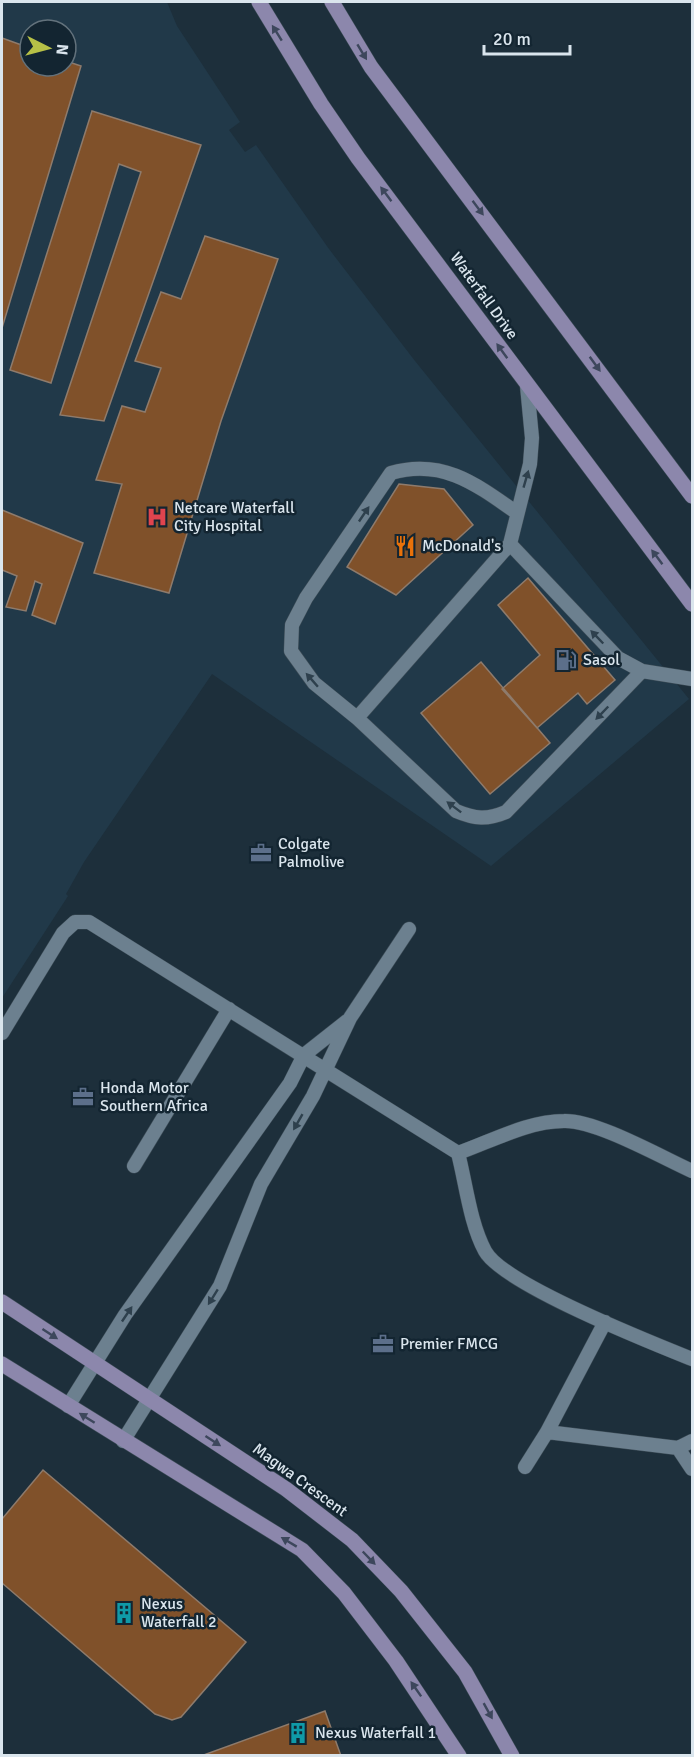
<svg xmlns="http://www.w3.org/2000/svg" width="694" height="1757" font-family="Signika,sans-serif">
  <style>
    .built { fill: #213949; fill-rule: evenodd }
    .building { fill: #80512a; stroke: #8e7b6c; stroke-width: 1.5 }
    .lines { fill: none; stroke-linecap: round; stroke-linejoin: round }
    .lane-casing { stroke: #3d4c57; stroke-width: 15 }
    .secondary-casing { stroke: #3d4c57; stroke-width: 16 }
    .lane { stroke: #6c808f; stroke-width: 14 }
    .secondary { stroke: #8c87ac; stroke-width: 15 }
    .oneway { fill: #3d475c }
    .oneway2 { fill: #2e404d }
    .labels { text-anchor: middle; dominant-baseline: central; stroke-width: 5; stroke-linejoin: round; paint-order: stroke }
    .street-label { font-size: 16px; fill: #dae5ed; stroke: #132531 }
    .poi-label { font-size: 16px; fill: #dae5ed; stroke: #132531; text-anchor: start }
  </style>
  <rect width="100%" height="100%" fill="#1d2f3b"/>
  <path class="built" d="M2,2H167L177,26L240,122L229,130L245,152L256,145L329,249L415,361L689,699L491,866L212,674L84,862L66,894L68,896L2,998ZM30,30H66V66H30Z"/>
  <path class="building" d="M2,38L30,48V66H66V61L81,66L2,328Z
    M92,111L201,145L104,421L60,415L141,172L119,164L51,383L10,370Z
    M205,236L278,259L221,421L169,593L94,573L122,484L96,480L122,406L145,412L161,368L135,361L161,292L181,299Z
    M399,484L444,489L473,525L396,595L347,567Z
    M2,510L83,543L55,624L32,615L42,584L35,581L26,611L6,607L17,576L2,570Z
    M528,578L615,680L587,704L578,693L537,728L502,689L540,655L498,605Z
    M481,662L550,743L490,794L421,713Z
    M43,1470L246,1642L181,1717L172,1720L155,1714L2,1583V1519Z
    M325,1711L341,1756H201Z"/>
  <g class="lines">
    <defs>
      <path id="lane" d="M527,386L532,438L530,464L510,544L618,658L642,671L692,679
        M517,513C476,484 442,458 391,473L306,598L292,625L291,651L314,683L357,718L456,811C475,819 487,820 506,812L642,671
        M357,718L510,544
        M2,1033L63,933L75,922H89L458,1153C466,1184 470,1223 485,1251C503,1284 652,1343 692,1359
        M458,1153C492,1141 528,1121 564,1121C596,1120 661,1157 692,1171
        M134,1166L229,1009
        M68,1406L125,1315L290,1083L304,1055L347,1021
        M547,1432L678,1448L692,1469
        M123,1441L220,1286L261,1184L313,1096L350,1018L409,929
        M678,1448L692,1441
        M525,1467L547,1432L605,1322"/>
      <path id="secondary" d="M259,2L321,104L358,158L692,604
        M332,2L371,67L692,496
        M2,1302L286,1489L352,1540L401,1591L465,1672L512,1756
        M2,1364L302,1550L344,1593L396,1661L459,1756"/>
    </defs>
    <use href="#lane" class="lane-casing"/>
    <use href="#secondary" class="secondary-casing"/>
    <use href="#lane" class="lane"/>
    <use href="#secondary" class="secondary"/>
  </g>
  <defs><path id="oneway-solid" d="M-6-.8H1V-3.2L6.5 0L1 3.2V.8H-6Z" transform="scale(1.5)"/></defs>
  <g class="oneway">
    <use href="#oneway-solid" transform="translate(277 33) rotate(-122)"/>
    <use href="#oneway-solid" transform="translate(362 52) rotate(59)"/>
    <use href="#oneway-solid" transform="translate(386 194) rotate(-127)"/>
    <use href="#oneway-solid" transform="translate(478 208) rotate(53)"/>
    <use href="#oneway-solid" transform="translate(502 351) rotate(-126)"/>
    <use href="#oneway-solid" transform="translate(595 364) rotate(54)"/>
    <use href="#oneway-solid" transform="translate(657 557) rotate(-127)"/>
    <use href="#oneway-solid" transform="translate(50 1334) rotate(33)"/>
    <use href="#oneway-solid" transform="translate(87 1418) rotate(-148)"/>
    <use href="#oneway-solid" transform="translate(213 1441) rotate(33)"/>
    <use href="#oneway-solid" transform="translate(289 1542) rotate(-149)"/>
    <use href="#oneway-solid" transform="translate(369 1558) rotate(46)"/>
    <use href="#oneway-solid" transform="translate(416 1689) rotate(-125)"/>
    <use href="#oneway-solid" transform="translate(488 1711) rotate(61)"/>
  </g>
  <g class="oneway2">
    <use href="#oneway-solid" transform="translate(526 479) rotate(-74)"/>
    <use href="#oneway-solid" transform="translate(364 514) rotate(-56)"/>
    <use href="#oneway-solid" transform="translate(597 637) rotate(-134)"/>
    <use href="#oneway-solid" transform="translate(312 680) rotate(-131)"/>
    <use href="#oneway-solid" transform="translate(602 713) rotate(134)"/>
    <use href="#oneway-solid" transform="translate(454 807) rotate(-143)"/>
    <use href="#oneway-solid" transform="translate(298 1122) rotate(120)"/>
    <use href="#oneway-solid" transform="translate(213 1297) rotate(122)"/>
    <use href="#oneway-solid" transform="translate(127 1314) rotate(-56)"/>
  </g>
  <defs>
    <symbol id="hospital-bare" viewBox="-9 -9 18 18"><path d="M-5-5h3v3.5h4V-5h3V5h-3V1.5h-4V5h-3Z" fill="#e0444e" stroke="#132531" stroke-width="2.5" paint-order="stroke"/></symbol>
    <symbol id="restaurant-bare" viewBox="-9 -9 18 18"><path d="M-5-6h1v4h1v-4h1v4h1v-4h1v5L-1.5 .5V6h-2V.5L-5-1ZM5-6V6H3V1.5H1.5Q1.5-4 5-6Z" fill="#e8710a" stroke="#132531" stroke-width="2.5" paint-order="stroke"/></symbol>
    <symbol id="fuel-bare" viewBox="-9 -9 18 18"><path d="M-5.5-6h7V0h2V4h1.3V-2.5L3-4.5l.8-.8L6-3V5H2.5V1h-1V6h-7ZM-4.2-4.7v3.2H.2V-4.7Z" fill="#5c6f8a" stroke="#132531" stroke-width="2.5" paint-order="stroke"/></symbol>
    <symbol id="office-bare" viewBox="-9 -9 18 18"><path d="M-6-3h4V-5.5h4V-3h4V5H-6ZM-1-4.5V-3h2v-1.5ZM-6 0V1H6V0Z" fill="#5c6f8a" stroke="#132531" stroke-width="2.5" paint-order="stroke"/></symbol>
    <symbol id="building-bare" viewBox="-9 -9 18 18"><path d="M-4-6H4V6H1V3H-1V6H-4ZM-2.5-4.3h1.7v1.8h-1.7ZM.8-4.3h1.7v1.8H.8ZM-2.5-1h1.7V.8h-1.7ZM.8-1h1.7V.8H.8Z" fill="#0f9aa8" stroke="#132531" stroke-width="2.5" paint-order="stroke"/></symbol>
  </defs>
  <g fill-rule="evenodd">
    <use href="#hospital-bare" x="142" y="502" width="30" height="30"/>
    <use href="#restaurant-bare" x="390" y="531" width="30" height="30"/>
    <use href="#fuel-bare" x="551" y="645" width="30" height="30"/>
    <use href="#office-bare" x="246" y="838" width="30" height="30"/>
    <use href="#office-bare" x="68" y="1082" width="30" height="30"/>
    <use href="#office-bare" x="368" y="1329" width="30" height="30"/>
    <use href="#building-bare" x="109" y="1598" width="30" height="30"/>
    <use href="#building-bare" x="283" y="1718" width="30" height="30"/>
  </g>
  <g class="labels">
    <g class="street-label">
      <text transform="translate(484 296) rotate(54)">Waterfall Drive</text>
      <text transform="translate(300 1480) rotate(36)">Magwa Crescent</text>
    </g>
    <g class="poi-label">
      <text x="174" y="508">Netcare Waterfall<tspan x="174" dy="18">City Hospital</tspan></text>
      <text x="422" y="546">McDonald's</text>
      <text x="583" y="660">Sasol</text>
      <text x="278" y="844">Colgate<tspan x="278" dy="18">Palmolive</tspan></text>
      <text x="100" y="1088">Honda Motor<tspan x="100" dy="18">Southern Africa</tspan></text>
      <text x="400" y="1344">Premier FMCG</text>
      <text x="141" y="1604">Nexus<tspan x="141" dy="18">Waterfall 2</tspan></text>
      <text x="315" y="1733">Nexus Waterfall 1</text>
    </g>
  </g>
  <rect width="694" height="1757" fill="none" stroke="#dae5ed" stroke-width="6"/>
  <g transform="translate(48 48) rotate(96)"><circle r="28" fill="#132531" stroke="#63727c" stroke-width="1.5"/>
  <path d="M0-4.5L10 22L0 15L-10 22Z" fill="#b7c147"/>
  <text y="-9" font-size="16" font-weight="bold" text-anchor="middle" fill="#dae5ed">N</text>
  </g>
  <path d="M484 45v9h86v-9" fill="none" stroke="#dae5ed" stroke-width="3"/>
  <text x="493" y="45" font-size="18" fill="#dae5ed" stroke="#132531" stroke-width="4.5" paint-order="stroke">20 m</text>
</svg>
